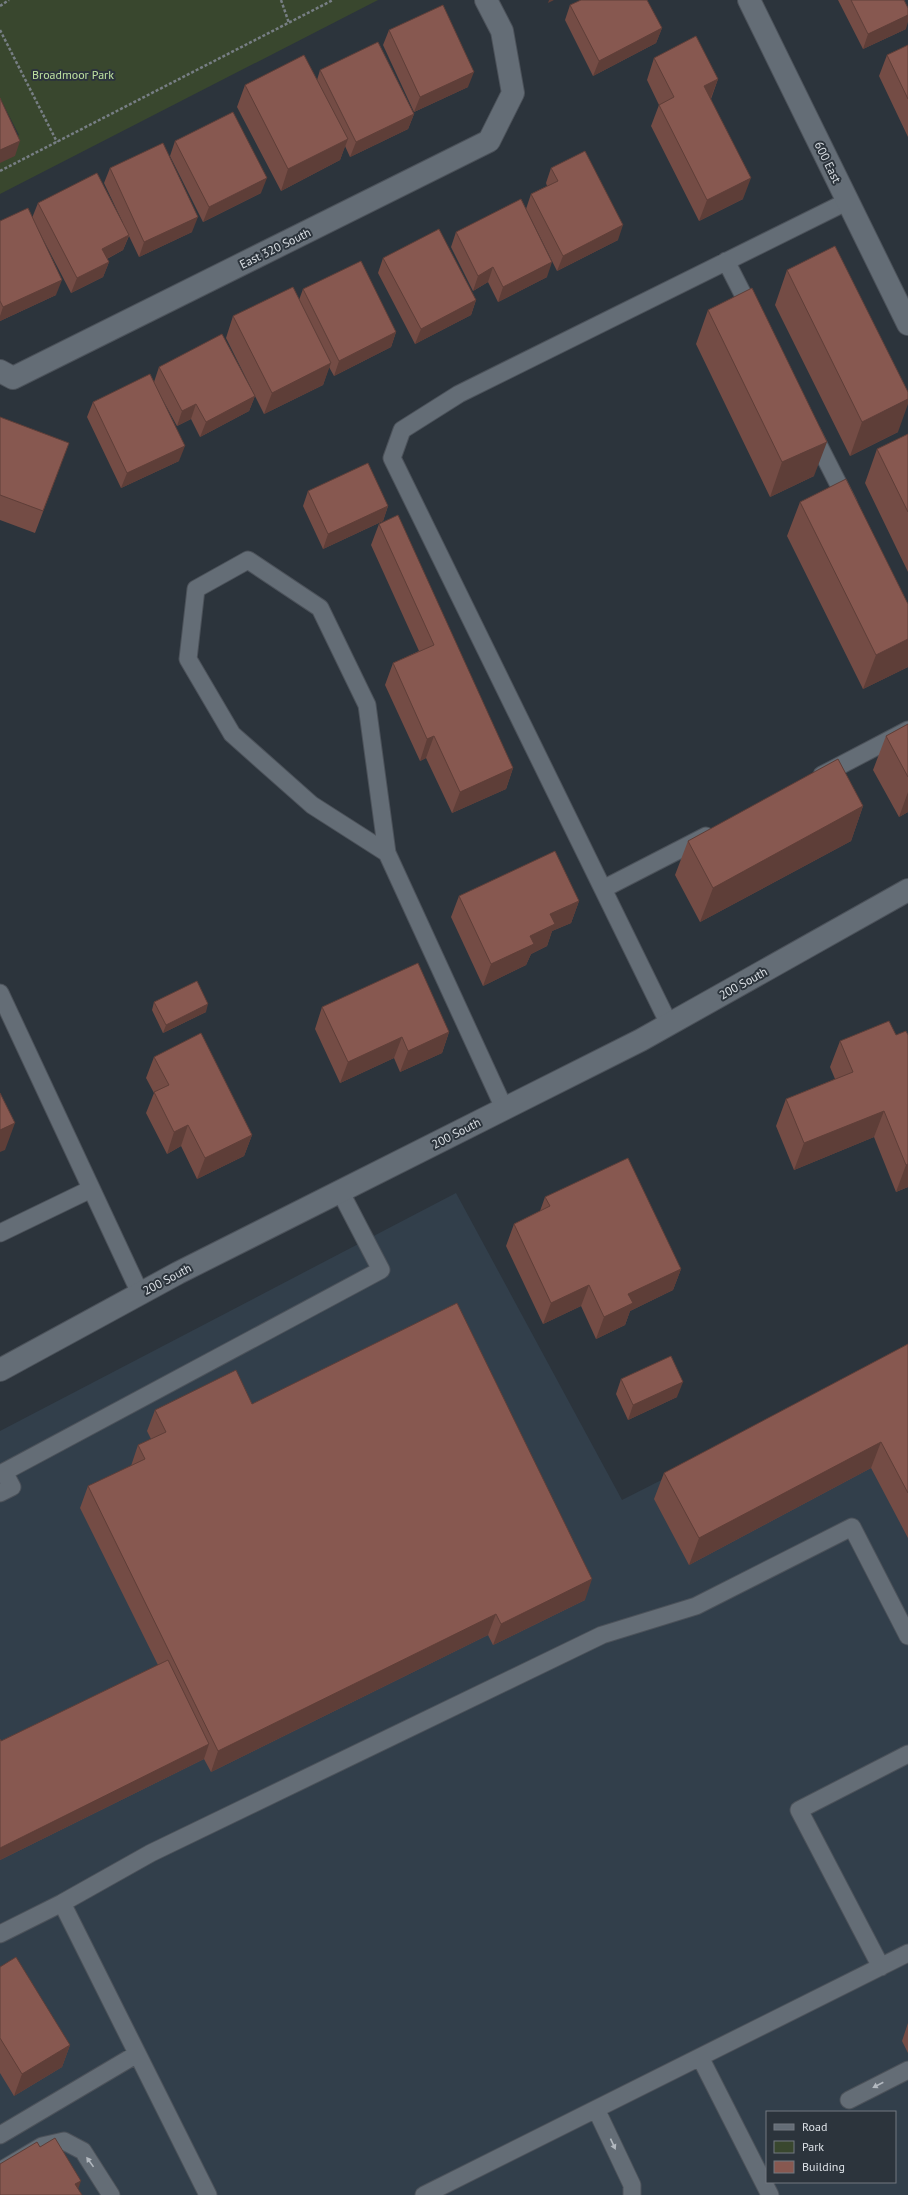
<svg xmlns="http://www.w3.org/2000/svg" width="908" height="2195" font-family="'PT Sans',sans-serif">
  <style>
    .built { fill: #323f4b; fill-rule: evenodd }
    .green { fill: #39472e }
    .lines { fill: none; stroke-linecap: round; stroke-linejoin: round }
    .lane-casing { stroke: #4c525a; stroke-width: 19 }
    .street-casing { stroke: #4c525a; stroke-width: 24 }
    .path { stroke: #777e84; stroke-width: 2.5; stroke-dasharray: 3 2; stroke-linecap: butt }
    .lane { stroke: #646d76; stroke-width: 17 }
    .street { stroke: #646d76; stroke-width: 22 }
    .wall { fill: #744c45 }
    .shaded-wall { fill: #5e3e38 }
    .building { fill: #875850; stroke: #5e3e38 }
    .oneway { fill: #b2b8bf }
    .labels { text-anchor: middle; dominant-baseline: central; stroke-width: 4; stroke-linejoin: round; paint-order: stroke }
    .park-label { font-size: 12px; fill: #bde1a0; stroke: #2c343c }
    .street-label { font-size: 12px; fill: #dce1e6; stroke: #2c343c }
  </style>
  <rect width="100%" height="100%" fill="#2c343c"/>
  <path class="built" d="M456,1193L622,1500L908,1355V2195H0V1431ZM767,2112H895V2182H767Z"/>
  <path class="green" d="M0,0H378L0,194V144L19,135L0,98Z"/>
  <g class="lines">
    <defs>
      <path id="lane" d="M726,261L753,314
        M812,432L848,503
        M822,775L908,730
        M387,853L367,705L320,608L248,560L196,589L188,659L232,734L312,805L387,853L504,1108
        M603,889L706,836
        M0,993L140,1293
        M669,1024L392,458L402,430L459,394L848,201
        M0,1233L91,1189
        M0,1493L12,1487L4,1472L381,1270L340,1191
        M62,1903L208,2195
        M0,1934L62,1903L151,1853L602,1635L696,1606L852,1527L908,1636
        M881,1967L799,1810L908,1754
        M700,2057L770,2195
        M849,2100L908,2070
        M596,2109L632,2185V2195
        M0,2135L137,2054
        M0,2171L42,2146L64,2141L83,2151L111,2195
        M424,2195L908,1953"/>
      <path id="street" d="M749,0L908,324
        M0,371L13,378L489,141L513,93L502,31L486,0
        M0,1370L178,1273L641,1040L908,890"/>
    </defs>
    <use href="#lane" class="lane-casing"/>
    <use href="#street" class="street-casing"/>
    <path class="path" d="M281,0L289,23
      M0,6L9,0
      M0,30L57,142
      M0,171L333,0"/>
    <use href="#lane" class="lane"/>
    <use href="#street" class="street"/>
  </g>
  <path class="wall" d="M838,0H904L906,29L863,49Z
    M570,5L662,28L656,43L593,76L565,20Z
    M389,30L468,87L414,112L383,45Z
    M908,45V137L879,76L887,55Z
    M654,58L718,79L711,99L743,199L699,221L651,126L659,105L647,80Z
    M320,70L414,114L408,129L350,157L345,146L340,160L281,191L237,107L245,85L317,80Z
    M175,141L261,193L203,222L170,156Z
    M110,168L192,232L139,257L129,236L123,250L107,259L109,262L103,277L71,293L32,218L38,203L123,223L104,183Z
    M551,168L618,240L557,271L526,209L531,194L547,186L546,183Z
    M0,221L56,295L0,321Z
    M456,232L547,277L498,302L488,282L473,291L451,247Z
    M383,258L476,300L471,315L415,344L378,273Z
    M787,270L898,432L850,456L775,305Z
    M303,289L396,332L391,347L334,376L329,367L323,385L264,414L226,338L233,316L299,300Z
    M708,310L814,476L770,497L696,344Z
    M159,367L255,396L249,411L200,437L191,419L177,426L159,393L179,461L121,488L87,417L93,402L154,382Z
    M0,417L61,464L35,533L0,520Z
    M908,434V572L865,483L877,449Z
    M308,491L388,506L383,521L323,549L303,506Z
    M800,502L908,604V667L863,689L787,536Z
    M379,524L513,768L506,789L452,813L426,758L420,761L385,685L393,663L419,651L371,545Z
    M908,724V812L899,817L873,770L886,736Z
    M863,806L851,841L700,922L675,875L688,841Z
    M459,896L579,901L571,923L552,931L547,946L531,954L526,965L483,986L451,917Z
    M154,1002L206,1012L163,1033L152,1010Z
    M322,1007L449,1032L442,1053L400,1072L394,1058L340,1083L315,1029Z
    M896,1035H908V1187L896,1192L874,1137L794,1170L776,1126L786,1099L835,1079L830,1067L840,1041Z
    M154,1057L252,1135L244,1156L197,1179L181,1146L167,1154L146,1113L154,1093L146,1078Z
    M545,1197L681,1269L673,1290L630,1311L625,1325L596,1339L581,1306L543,1324L506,1246L514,1224L540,1211Z
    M908,1344V1538L871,1468L689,1565L654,1499L664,1473Z
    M621,1379L677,1397L628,1420L616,1394Z
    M252,1404L585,1600L493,1645L488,1635L211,1772L204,1759L0,1860V1739L1,1741L158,1665L80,1508L88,1486L131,1466L138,1445L151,1439L147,1431L155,1410Z
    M0,1967L70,2045L62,2067L14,2096L0,2073Z
    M908,2023V2053L902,2041Z"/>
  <path class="shaded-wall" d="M549,0H554L548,3Z
    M908,15V22L906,29L863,49L868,34Z
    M662,28L656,43L593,76L599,61Z
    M474,72L468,87L414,112L420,97Z
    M718,79L710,100L704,86Z
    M414,114L408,129L350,157L356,142Z
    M348,139L340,160L281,191L288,169Z
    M20,141L15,156L0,163V150Z
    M267,178L261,193L203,222L209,207Z
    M751,178L743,199L699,221L707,200Z
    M198,217L192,232L139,257L144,242Z
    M623,225L618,240L557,271L563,256Z
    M129,235L123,250L97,264L102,249Z
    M109,262L103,277L71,293L77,278Z
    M552,262L547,277L498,302L503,287Z
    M493,267L488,282L473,291L478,276Z
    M62,280L56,295L0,321V316L3,307Z
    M476,300L471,315L415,344L421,329Z
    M396,332L391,347L334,376L339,361Z
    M331,363L323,385L264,414L272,393Z
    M255,396L249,411L200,437L206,422Z
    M908,399V404L898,432L850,456L862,422Z
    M196,404L191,419L177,426L182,411Z
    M827,442L814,476L770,497L782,462Z
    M185,446L179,461L121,488L127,473Z
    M388,506L383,521L323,549L328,534Z
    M908,639V667L863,689L876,655Z
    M434,736L426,758L420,761L427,739Z
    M513,768L506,789L452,813L460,792Z
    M908,792V812L899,817Z
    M863,806L851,841L700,922L713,888Z
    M579,901L571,923L552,931L547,946L531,954L526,965L483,986L491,964L550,914Z
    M208,1004L206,1012L163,1033L166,1025Z
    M449,1032L442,1053L400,1072L408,1051Z
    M402,1037L394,1058L340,1083L348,1062Z
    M884,1111L874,1137L794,1170L804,1143Z
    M15,1123L5,1150L0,1152V1130Z
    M188,1125L181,1146L167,1154L174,1132Z
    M252,1135L244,1156L197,1179L205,1158Z
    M908,1164V1187L896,1192L906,1165Z
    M681,1269L673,1290L630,1311L625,1325L596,1339L604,1317L628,1294Z
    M589,1285L581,1306L543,1324L551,1303Z
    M683,1382L677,1397L628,1420L633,1405Z
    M881,1442L871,1468L689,1565L699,1538Z
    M592,1579L585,1600L493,1645L501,1624Z
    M496,1614L488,1635L211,1772L218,1751Z
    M209,1744L204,1759L0,1860V1848Z
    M70,2045L62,2067L14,2096L22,2074Z
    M81,2181L76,2195L75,2184Z"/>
  <path class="building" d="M581,0H647L662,28L599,61L570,5Z
    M851,0H904L908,8V15L868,34Z
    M443,5L474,72L420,97L389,30Z
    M696,36L718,79L704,86L751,178L707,200L659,105L674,97L654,58Z
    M378,42L414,114L356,142L320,70Z
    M908,45V99L887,55Z
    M304,55L348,139L288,169L245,85Z
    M0,98L20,141L0,150Z
    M233,112L267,178L209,207L175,141Z
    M163,143L198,217L144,242L110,168Z
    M585,151L623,225L563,256L531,194L558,181L551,168Z
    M97,173L129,235L102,249L109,262L77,278L38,203Z
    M521,199L552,262L503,287L493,267L478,276L456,232Z
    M28,208L62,280L3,307L0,301V221Z
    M439,229L476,300L421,329L383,258Z
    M835,246L908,392V399L862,422L787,270Z
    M361,261L396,332L339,361L303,289Z
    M293,287L331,363L272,393L233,316Z
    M752,288L827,442L782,462L708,310Z
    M222,334L255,396L206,422L196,404L182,411L159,367Z
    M150,374L185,446L127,473L93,402Z
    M0,417L69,443L43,511L0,495Z
    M908,434V512L877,449Z
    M368,463L388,506L328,534L308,491Z
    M846,479L908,604V639L876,655L800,502Z
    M398,515L513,768L460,792L434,736L427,739L393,663L434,645L379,524Z
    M908,724V777L886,736Z
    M838,759L863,806L713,888L688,841Z
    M555,851L579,901L550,914L555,924L530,936L534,944L491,964L459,896Z
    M418,963L449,1032L408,1051L402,1037L348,1062L322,1007Z
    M197,981L208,1004L166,1025L154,1002Z
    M889,1021L896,1035L906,1031L908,1035V1164L906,1165L884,1111L804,1143L786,1099L853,1072L840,1041Z
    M201,1033L252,1135L205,1158L188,1125L174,1132L154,1092L169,1085L154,1057Z
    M0,1093L15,1123L0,1130Z
    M628,1158L681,1269L628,1294L633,1303L604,1317L589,1285L551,1303L514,1224L550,1206L545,1197Z
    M457,1303L592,1579L501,1624L496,1614L218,1751L88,1486L145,1459L138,1445L166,1432L155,1410L236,1370L252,1404Z
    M908,1344V1493L881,1442L699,1538L664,1473Z
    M671,1356L683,1382L633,1405L621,1379Z
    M168,1660L209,1744L0,1848V1739L1,1741Z
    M16,1957L70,2045L22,2074L0,2038V1967Z
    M55,2138L81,2181L75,2184L82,2195H0V2164L37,2142L40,2147Z"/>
  <defs><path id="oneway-solid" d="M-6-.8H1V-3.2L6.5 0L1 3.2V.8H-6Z"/></defs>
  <g class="oneway">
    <use href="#oneway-solid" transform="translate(878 2085) rotate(153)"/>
    <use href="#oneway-solid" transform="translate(613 2144) rotate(65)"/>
    <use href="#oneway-solid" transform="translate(90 2162) rotate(-126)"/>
  </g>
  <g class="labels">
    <g class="park-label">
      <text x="73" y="74">Broadmoor Park</text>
    </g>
    <g class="street-label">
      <text transform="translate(828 162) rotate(64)">600 East</text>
      <text transform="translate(275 248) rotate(-26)">East 320 South</text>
      <text transform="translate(743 983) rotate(-29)">200 South</text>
      <text transform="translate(456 1133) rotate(-27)">200 South</text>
      <text transform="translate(167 1279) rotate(-28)">200 South</text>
    </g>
  </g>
  <rect x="766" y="2111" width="130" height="72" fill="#2c343c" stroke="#727980"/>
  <rect x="774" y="2124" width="20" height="6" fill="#646d76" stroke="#727980"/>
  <text x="802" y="2131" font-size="12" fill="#dce1e6">Road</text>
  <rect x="774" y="2141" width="20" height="12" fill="#39472e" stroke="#727980"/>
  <text x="802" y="2151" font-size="12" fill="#dce1e6">Park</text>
  <rect x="774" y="2161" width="20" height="12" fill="#875850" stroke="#727980"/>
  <text x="802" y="2171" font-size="12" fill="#dce1e6">Building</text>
</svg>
